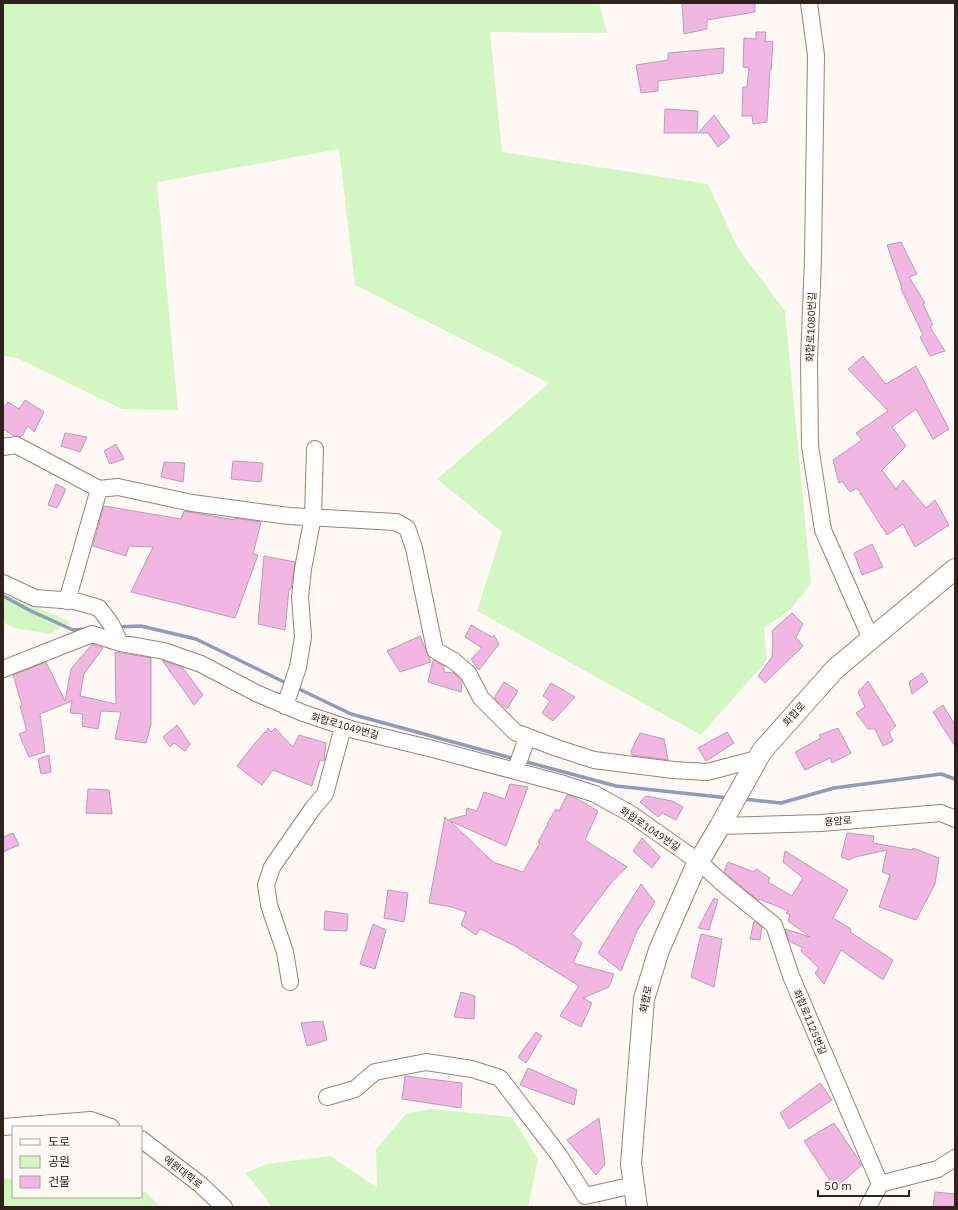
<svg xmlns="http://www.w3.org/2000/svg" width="958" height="1210" font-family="'IBM Plex Sans','Noto Sans KR',sans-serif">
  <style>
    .green { fill: #d3f7c3 }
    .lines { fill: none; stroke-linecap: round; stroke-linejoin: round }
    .stream { stroke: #8d9cba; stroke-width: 3.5 }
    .building { fill: #f1b7e2; stroke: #b99db1 }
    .minor-casing { stroke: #9f8071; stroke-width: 18 }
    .major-casing { stroke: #9f8071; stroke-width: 22 }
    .minor { stroke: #fff; stroke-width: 16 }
    .major { stroke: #fff; stroke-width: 20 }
    .labels { text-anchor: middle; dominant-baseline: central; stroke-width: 4; stroke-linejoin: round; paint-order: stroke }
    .street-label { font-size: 10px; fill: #2f221d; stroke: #fff8f5 }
  </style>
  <rect width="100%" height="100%" fill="#fff8f5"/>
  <path class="green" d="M3,3H599L607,33L490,32L502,152L708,184L738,248L785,311L811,583L792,608L764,628L767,660L701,735L477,611L502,532L437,479L549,383L355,285L339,149L157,182L178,410L122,409L17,358L3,356Z
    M3,593L71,622L50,634L14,628L3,622Z
    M432,1109L512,1117L538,1159L528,1207H272L246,1173L266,1164L331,1156L377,1188L376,1149L407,1113Z
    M3,1178L13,1180V1197H141V1192H146L161,1207H3Z"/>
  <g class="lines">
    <path class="stream" d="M3,596L31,611L73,630L86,629
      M116,627L141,626L196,639L288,684
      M295,687L351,714L515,759
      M523,761L616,786L729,798
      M743,799L781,803L834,788L941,774L955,779"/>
  </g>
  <path class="building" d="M682,3H755V12L707,20V29L684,34Z
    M756,32H766L765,41L773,42L771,70H770L767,122L753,124L752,116H742L743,87H747L749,68L743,67L744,38L756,39Z
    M724,48L723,73L658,81V91L641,93L636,65L668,60V53Z
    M665,109L698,111L697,133H664Z
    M714,115L730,137L718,147L708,133H698Z
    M901,242L917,274L909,277L925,303L923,304L933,325L930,327L945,351L930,356L920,337L923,335L901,289L902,288L887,245Z
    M863,356L886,384L916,366L949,429L933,439L916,409L892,427L906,446L882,470L896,489L903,480L926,508L935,500L949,525L915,547L903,524L887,535L857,488L850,492L842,481L839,483L833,460L862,440L856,433L888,411L848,369Z
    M25,400L44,412L34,432L28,426L21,437L14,436L3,429V408L8,402L19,409Z
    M65,433L87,437L80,452L61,446Z
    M116,444L124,459L110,464L104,451Z
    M233,461L263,463L261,482L231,479Z
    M164,462L185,463L183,482L161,477Z
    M56,484L66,489L57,508L48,505Z
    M104,506L181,519L184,511L235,520V518L261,522L253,554L258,555L235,618L131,592L153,547L129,546L126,556L93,546Z
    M872,544L883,567L862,575L854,553Z
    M264,556L295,562L291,589H289L285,630L258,624Z
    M792,613L803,624L796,637L803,646L765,683L758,676L772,657L773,640L772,631Z
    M471,625L492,637L494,635L499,644L479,670L471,659L482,648L465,637Z
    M420,636L431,662L400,672L387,651Z
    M92,644L103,648L84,674L80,696L116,704L115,652L151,658V724L146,743L115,739L121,712L101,711L98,729L82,726L83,714L70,713L72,701L40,714L45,752L29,757L19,734L27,731L20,706L22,705L13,675L46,662L65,701L71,669Z
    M162,660L183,668L203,695L194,705Z
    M433,660L444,666V672L454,673L460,679L462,683L461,692L428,682Z
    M922,673L928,682L912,694L909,682Z
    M868,681L896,726L889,732L893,741L883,746L875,729H868L856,713L865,707L858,692Z
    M504,682L518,691L507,709L494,698Z
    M551,683L575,697L553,721L542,713L550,701L543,696Z
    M943,705L955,725V746L933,712Z
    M177,725L190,744L185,751L174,743L170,747L163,737Z
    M268,728L271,732L275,728L293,747L299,735L326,743L324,761L320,760L312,786L273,770L262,785L237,766L255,743L265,732L266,733Z
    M838,728L851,753L832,763L830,758L805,770L795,752L821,738L819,735Z
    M727,732L734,743L706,761L698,748Z
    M640,733L664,739L668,760L632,755L631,751Z
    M49,755L51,772L41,774L38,759Z
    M510,784L528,787L506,846L450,821L493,862L523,872L540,843L538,842L548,824H547L556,809L559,811L567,795L574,797L598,811L585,840L627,867L611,883L572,934L582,943L573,963L614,974L609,987L583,998L592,1003L581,1027L560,1016L579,986L515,946L480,929L476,935L461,925L466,912L452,907L429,903L445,817L448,820L466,815L467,808L477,811L484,792L505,799Z
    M88,789L109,790L112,814L86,813Z
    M646,796L672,801L683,807L676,820L662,813L658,817L640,802Z
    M13,833L19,845L3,852V837Z
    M847,833L874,836L873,843L912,850L913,848L939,858L935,884L916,920L879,907L890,875L882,872L887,850L855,857L849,860L841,857Z
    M642,838L660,857L652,868L633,851Z
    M785,851L848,890L833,918L851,929L850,932L893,960L883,980L841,950L824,984L815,973L819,968L801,951L803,948L789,941L785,929L810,937L788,921L790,915L786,913L789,911L759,899L758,900L724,872L728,862L754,872L756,869L770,878L768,882L792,896L803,878L783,862Z
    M641,884L655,902L637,931L621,971L598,953Z
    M388,890L408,893L404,922L384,918Z
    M714,898L718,900L709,930L698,928Z
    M325,911L348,914L347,931L324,930Z
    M754,921L762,927L760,940L750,939Z
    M373,924L386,930L375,969L360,964Z
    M701,934L722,939L714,987L691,977Z
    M461,992L475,996L474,1019L454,1017Z
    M323,1021L327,1040L307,1046L301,1023Z
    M536,1032L542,1036L526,1063L518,1057Z
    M528,1068L577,1090L574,1105L520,1085Z
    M405,1076L462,1083L461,1108L402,1099Z
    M820,1083L832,1100L789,1129L780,1113Z
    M599,1118L605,1164L596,1175L567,1140Z
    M834,1123L862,1165L835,1188L804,1141Z
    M935,1192L955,1194V1207H933Z"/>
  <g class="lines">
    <defs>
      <path id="minor" d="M809,3L816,55L813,258L809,360L810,446L823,530L871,639
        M3,447L16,445L99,489L118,487L192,503L289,516L396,522L407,528L414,548L435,650L454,661L468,673L481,698L515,732L557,748L594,760L673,770L707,772L757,759
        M3,583L35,598L75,601L99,608L111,624L120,643L164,651L201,664L256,693L303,713L354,730L433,749L564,784L595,794L631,814L699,862L727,887L774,925L791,976L880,1184L868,1207
        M67,601L99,489
        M3,669L92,634L120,643
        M285,706L298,667L303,637L300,597L303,569L313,516L315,449
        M515,771L525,744L526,736
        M720,826L821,823L941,813L955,819
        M290,982L285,952L269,905L266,885L272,867L313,808L325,794L343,727
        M327,1097L355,1089L375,1072L426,1062L472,1069L500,1078L559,1155L585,1196L634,1185
        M3,1127L91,1120L111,1127
        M141,1139L201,1185L224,1207
        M880,1184L938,1169L955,1158"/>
      <path id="major" d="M637,1207L631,1164L644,999L659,950L695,868L720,826L762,751L835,669L955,569"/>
    </defs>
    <use href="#minor" class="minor-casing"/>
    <use href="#major" class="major-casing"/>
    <use href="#minor" class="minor"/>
    <use href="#major" class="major"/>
  </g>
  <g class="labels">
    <g class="street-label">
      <text transform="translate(811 327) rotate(-88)">화합로1080번길</text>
      <text transform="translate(794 714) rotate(-49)">화합로</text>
      <text transform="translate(345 726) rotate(16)">화합로1049번길</text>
      <text transform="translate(838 821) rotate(-4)">용암로</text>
      <text transform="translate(650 829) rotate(34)">화합로1049번길</text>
      <text transform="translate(646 999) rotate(-79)">화합로</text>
      <text transform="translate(810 1022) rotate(67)">화합로1125번길</text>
      <text transform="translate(183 1172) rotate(38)">예원대학로</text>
    </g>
  </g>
  <rect width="958" height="1210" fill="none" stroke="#2f221d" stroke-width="8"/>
  <rect x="12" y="1126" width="130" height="72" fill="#fff8f5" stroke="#aca29f"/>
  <rect x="20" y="1139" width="20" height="6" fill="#ffffff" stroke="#aca29f"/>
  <text x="48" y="1146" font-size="12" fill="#2f221d">도로</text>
  <rect x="20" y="1156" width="20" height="12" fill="#d3f7c3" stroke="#aca29f"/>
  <text x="48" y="1166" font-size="12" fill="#2f221d">공원</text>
  <rect x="20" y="1176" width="20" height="12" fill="#f1b7e2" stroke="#aca29f"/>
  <text x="48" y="1186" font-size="12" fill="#2f221d">건물</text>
  <path d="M818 1190v6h91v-6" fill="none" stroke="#2f221d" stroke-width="2"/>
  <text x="824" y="1190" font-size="12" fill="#2f221d" stroke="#fff8f5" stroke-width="3" paint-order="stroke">50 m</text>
</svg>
